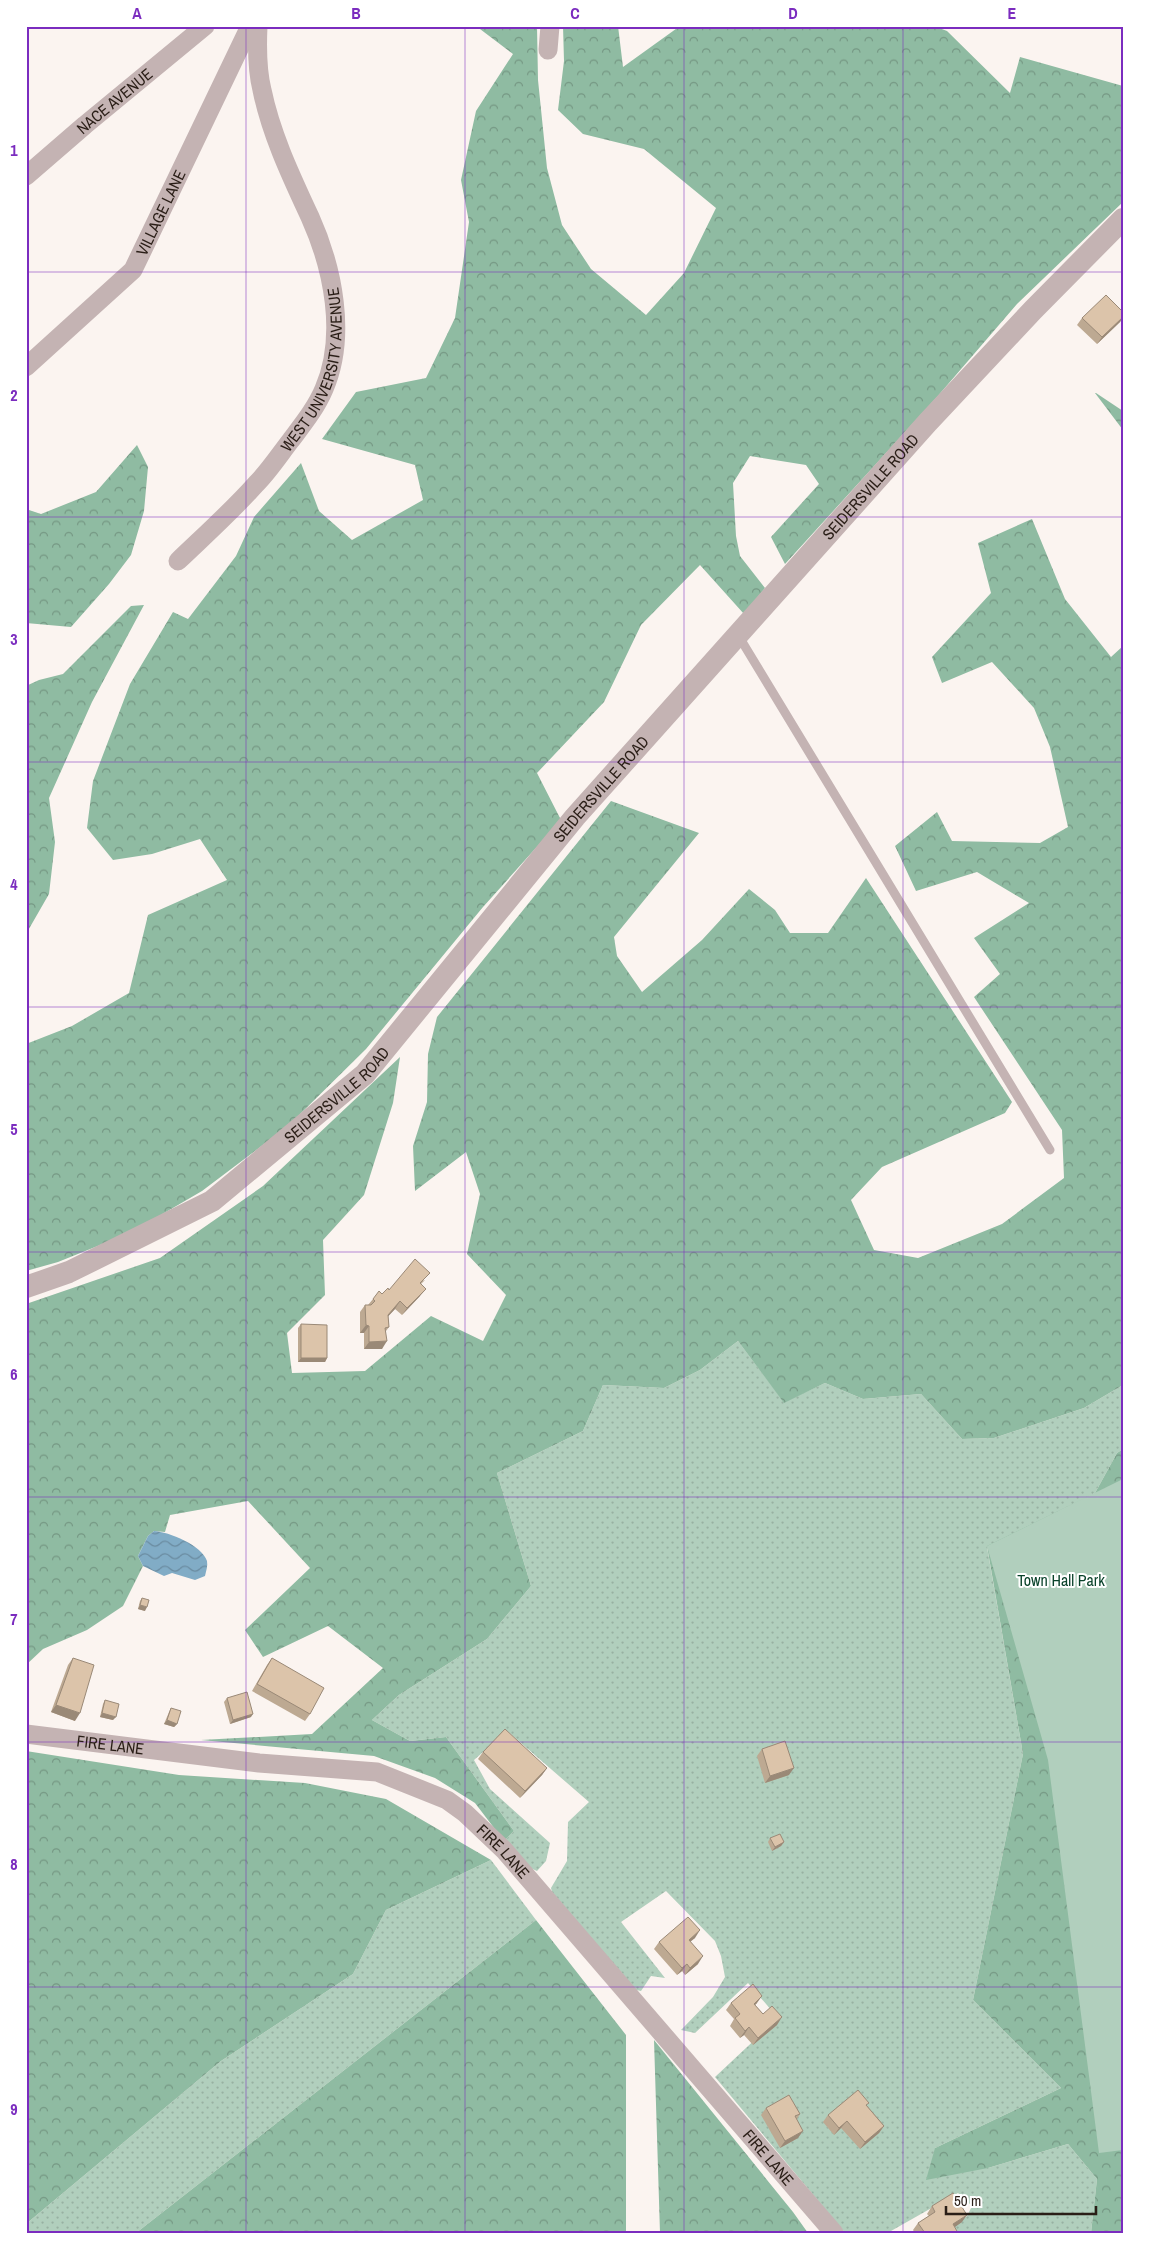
<svg xmlns="http://www.w3.org/2000/svg" width="1149" height="2259" font-family="'Archivo Narrow',sans-serif">
  <style>
    .grass { fill: url(#grass-dots) }
    .forest { fill: url(#forest-crowns) }
    .park { fill: #b1cfbd }
    .water { fill: url(#water-waves) }
    .lines { fill: none; stroke-linecap: round; stroke-linejoin: round }
    .service { stroke: #c4b3b3; stroke-width: 9 }
    .minor { stroke: #c4b3b3; stroke-width: 19 }
    .tertiary { stroke: #c4b3b3; stroke-width: 22 }
    .wall { fill: #bda992 }
    .shaded-wall { fill: #9a8977 }
    .building { fill: #dcc4aa; stroke: #9a8977 }
    .grid { fill: none; stroke: #7b2cbf; stroke-width: 1; stroke-opacity: 0.55 }
    .labels { text-anchor: middle; dominant-baseline: central; stroke-width: 4; stroke-linejoin: round; paint-order: stroke }
    .street-label { font-size: 16px; fill: #2a1e17; stroke: #fff }
    .park-label { font-size: 16px; fill: #0a432b; stroke: #fff }
    .neatline { fill: none; stroke: #7b2cbf; stroke-width: 2 }
    .grid-label { font-size: 16px; text-anchor: middle; font-weight: bold; fill: #7b2cbf }
  </style>
  <defs>
    <pattern id="grass-dots" width="8" height="8" patternUnits="userSpaceOnUse" patternTransform="scale(1.25)"><rect width="8" height="8" fill="#b1cfbd"/><path d="M2 2h.1M6 6h.1" fill="none" stroke="#98b1a2" stroke-width="1.8" stroke-linecap="round"/></pattern>
    <pattern id="forest-crowns" width="20" height="18" patternUnits="userSpaceOnUse" patternTransform="scale(1.25)"><rect width="20" height="18" fill="#8fbba2"/><path d="M2 6a3 3 0 1 1 6 0M12 15a3 3 0 1 1 6 0" fill="none" stroke="#759783"/></pattern>
    <pattern id="water-waves" width="16" height="10" patternUnits="userSpaceOnUse" patternTransform="scale(1.25)"><rect width="16" height="10" fill="#81acc6"/><path d="M0 5q4-4 8 0t8 0" fill="none" stroke="#6a8ba0"/></pattern>
  </defs>
  <rect width="100%" height="100%" fill="#fbf4f0"/>
  <path class="grass" d="M738,1341L784,1402L825,1383L863,1399L921,1394L962,1439L994,1438L1084,1408L1123,1385V1449L1117,1453L1095,1493L987,1547L1023,1754L973,2000L1061,2088L935,2148L988,2168L1068,2144L1097,2179L1091,2233H944L967,2216L972,2206L958,2193L891,2231L892,2233H845L715,2077L778,2018L748,1983L695,2033L681,2030L713,1997L725,1977L721,1956L715,1941L666,1891L621,1922L665,1978L651,1976L641,1991L632,1989L555,1903L551,1888L567,1861L568,1822L589,1802L507,1731L474,1760L490,1789L550,1843L546,1861L537,1871L528,1867L504,1841L514,1831L446,1737L410,1741L372,1720L399,1695L487,1639L531,1586L497,1473L583,1431L603,1385L664,1388L700,1370Z
    M491,1860L536,1920L136,2233H26V2224L221,2061L353,1974L386,1910Z"/>
  <path class="forest" d="M476,26H537L538,80L547,168L562,225L591,269L646,315L684,273L716,208L644,149L583,134L558,110L564,61L563,26H618L623,67L680,26H934L947,31L1010,93L1020,57L1123,86V202L1017,304L937,397L785,564L771,537L819,484L806,465L750,456L733,483L736,536L740,556L765,588L744,614L700,565L641,625L604,702L537,773L561,820L483,907L366,1049L288,1126L202,1191L130,1233L58,1262L26,1271V1044L72,1026L129,993L148,915L227,880L200,839L152,854L113,860L87,828L93,781L130,684L173,612L188,619L236,556L254,517L301,463L319,511L352,540L423,500L415,465L322,439L356,392L426,378L455,318L469,222L461,180L476,111L513,54Z
    M1096,393L1123,411V430L1095,393Z
    M137,445L148,467L144,511L131,555L109,584L71,627L26,623V509L41,514L96,492Z
    M1032,519L1065,599L1111,657L1123,646V1385L1084,1408L994,1438L962,1439L921,1394L863,1399L825,1383L784,1403L738,1341L700,1370L664,1388L603,1385L583,1431L497,1473L531,1586L487,1639L399,1695L372,1720L410,1741L446,1737L514,1831L504,1841L475,1803L435,1778L374,1756L201,1740L312,1734L383,1668L328,1626L263,1657L245,1630L310,1568L248,1501L170,1515L165,1532L154,1531L148,1536L138,1556L143,1566L123,1606L87,1630L43,1649L26,1665V1304L160,1258L263,1186L400,1057L393,1103L364,1195L323,1240L325,1295L287,1333L292,1373L365,1371L431,1316L483,1341L506,1295L467,1254L480,1194L466,1152L415,1191L413,1146L427,1102L428,1054L437,1017L611,801L699,833L614,937L617,956L642,992L702,940L749,889L775,910L790,933H828L866,878L1012,1102L1005,1113L882,1167L851,1200L874,1250L918,1258L1002,1224L1064,1178L1062,1130L974,997L1000,974L974,938L1029,903L977,872L916,891L895,846L937,812L952,841L1040,843L1068,827L1050,747L1034,708L992,662L942,683L932,657L991,593L978,543Z
    M144,605L92,702L49,798L55,842L49,894L26,934V686L39,680L63,674L131,606Z
    M1123,1449V2233H1091L1097,2179L1068,2144L988,2168L926,2180L935,2148L1061,2088L973,2000L1023,1754L987,1546L1095,1493L1117,1453Z
    M26,1751L179,1775L305,1783L386,1799L491,1860L386,1910L353,1974L221,2061L26,2224Z
    M536,1920L626,2035V2233H136Z
    M654,2040L793,2212L808,2233H660Z"/>
  <path class="park" d="M1123,1479V2150L1099,2153L1048,1760L987,1546Z"/>
  <path class="water" d="M154,1531C169,1532 202,1545 207,1561C208,1566 206,1571 205,1576L195,1580L172,1573L164,1576L143,1566L138,1556L148,1536Z"/>
  <g class="lines">
    <path class="service" d="M738,635L1050,1150"/>
    <g class="minor">
      <path d="M548,50L550,26"/>
      <path id="s1" d="M26,176L85,125L205,26"/>
      <path id="s2" d="M26,367L133,270L250,26"/>
      <path id="s3" d="M178,561C204,536 232,511 256,484C269,471 280,454 291,440C303,424 316,408 324,389C347,336 333,268 310,217C291,176 271,134 262,90C257,70 257,47 258,26"/>
      <path id="s4" d="M26,1734L259,1763L377,1772L447,1800L465,1813L504,1850L834,2233"/>
    </g>
    <path class="tertiary" id="s5" d="M26,1287L69,1272L212,1201L365,1074L575,817L928,422L1033,310L1123,219"/>
  </g>
  <path class="wall" d="M1123,312V318L1120,322L1097,344L1077,325L1082,318Z
    M425,1280L421,1284L420,1296L402,1315L395,1309L388,1316L389,1327L386,1331L382,1349H364V1333H360V1312L365,1305H368L373,1299L389,1290Z
    M301,1324L327,1358L325,1362H298V1328Z
    M142,1598L145,1611L138,1609L140,1601Z
    M73,1658L75,1721L51,1712L68,1665Z
    M272,1658L310,1714L305,1721L252,1691L267,1665Z
    M227,1698L251,1717L230,1724L224,1702Z
    M105,1700L113,1720L100,1717L103,1704Z
    M171,1708L177,1724L174,1727L164,1724L169,1712Z
    M762,1749L789,1775L765,1783L757,1756Z
    M483,1752L547,1768L542,1775L520,1798L478,1759Z
    M770,1838L784,1842L781,1846L772,1851L768,1842Z
    M695,1938L690,1941L698,1964L685,1975L682,1971L677,1975L654,1949L659,1942Z
    M731,2003H757L755,2005L763,2014L777,2025L753,2045L744,2035L740,2038L730,2026L734,2019L726,2010Z
    M867,2106L884,2126L879,2133L860,2149L841,2128L834,2135L823,2122L828,2115Z
    M766,2108L800,2114L797,2119L798,2138L780,2148L761,2115Z
    M932,2206L962,2222L954,2227L958,2233H915L913,2230L918,2223L929,2216L927,2214Z"/>
  <path class="shaded-wall" d="M1123,317L1120,322L1097,344L1102,337Z
    M426,1289L420,1296L402,1315L407,1308Z
    M400,1301L395,1309L383,1322L388,1315Z
    M366,1325L369,1326L364,1333H360Z
    M387,1341L382,1349H364L369,1342Z
    M301,1358H327L325,1362H298Z
    M140,1605L147,1607L145,1611L138,1609Z
    M56,1705L80,1713L75,1721L51,1712Z
    M102,1713L116,1717L113,1720L100,1717Z
    M253,1714L251,1717L230,1724L233,1720Z
    M167,1720L177,1724L174,1727L164,1724Z
    M547,1768L542,1775L520,1798L525,1791Z
    M794,1768L789,1775L765,1783L770,1776Z
    M784,1842L781,1846L772,1851L775,1847Z
    M700,1930L695,1938L684,1947L689,1940Z
    M703,1956L698,1964L685,1975L690,1968Z
    M687,1964L682,1971L677,1975L682,1968Z
    M762,1996L757,2003L749,2011L754,2004Z
    M782,2017L777,2025L753,2045L758,2038Z
    M749,2027L744,2035L740,2038L745,2031Z
    M847,2121L841,2128L834,2135L839,2128Z
    M884,2126L879,2133L860,2149L865,2142Z
    M803,2131L798,2138L780,2148L785,2141Z
    M967,2215L962,2222L948,2232L953,2224Z"/>
  <path class="building" d="M1106,295L1123,312V317L1102,337L1082,318Z
    M415,1259L430,1273L420,1283L426,1289L407,1308L400,1301L388,1315L389,1327L385,1328L387,1341L369,1342V1326L366,1325L365,1305H371L375,1301L373,1299L379,1291L382,1294L388,1288L389,1290Z
    M301,1324L327,1325V1358H301Z
    M142,1598L149,1600L147,1607L140,1605Z
    M73,1658L94,1665L80,1713L56,1705Z
    M272,1658L324,1688L310,1714L257,1684Z
    M247,1692L253,1714L233,1720L227,1698Z
    M105,1700L119,1704L116,1717L102,1713Z
    M171,1708L181,1711L177,1724L167,1720Z
    M505,1729L547,1768L525,1791L483,1752Z
    M785,1741L794,1768L770,1776L762,1749Z
    M780,1834L784,1842L775,1847L770,1838Z
    M688,1917L700,1930L689,1940L703,1956L690,1968L687,1964L682,1968L659,1942Z
    M753,1984L762,1996L754,2004L763,2014L772,2006L782,2017L758,2038L749,2027L745,2031L735,2018L740,2014L731,2003Z
    M858,2090L869,2103L866,2105L884,2126L865,2142L847,2121L839,2128L828,2115Z
    M789,2095L800,2114L795,2116L803,2131L785,2141L766,2108Z
    M953,2193L967,2215L953,2224L958,2233H925L918,2223L935,2212L932,2206Z"/>
  <path class="grid" d="M246,26V2233M465,26V2233M684,26V2233M903,26V2233M26,272H1123M26,517H1123M26,762H1123M26,1007H1123M26,1252H1123M26,1497H1123M26,1742H1123M26,1987H1123"/>
  <g class="labels">
    <g class="street-label">
      <text stroke="none"><textPath href="#s1" startOffset="116">NACE AVENUE</textPath></text>
      <text stroke="none"><textPath href="#s2" startOffset="208">VILLAGE LANE</textPath></text>
      <text stroke="none"><textPath href="#s3" startOffset="242">WEST UNIVERSITY AVENUE</textPath></text>
      <text stroke="none"><textPath href="#s5" startOffset="1179">SEIDERSVILLE ROAD</textPath></text>
      <text stroke="none"><textPath href="#s5" startOffset="774">SEIDERSVILLE ROAD</textPath></text>
      <text stroke="none"><textPath href="#s5" startOffset="369">SEIDERSVILLE ROAD</textPath></text>
      <text stroke="none"><textPath href="#s4" startOffset="85">FIRE LANE</textPath></text>
      <text stroke="none"><textPath href="#s4" startOffset="505">FIRE LANE</textPath></text>
      <text stroke="none"><textPath href="#s4" startOffset="910">FIRE LANE</textPath></text>
    </g>
    <g class="park-label">
      <text x="1061" y="1580">Town Hall Park</text>
    </g>
  </g>
  <rect width="1149" height="2259" fill="none" stroke="#ffffff" stroke-width="55"/>
  <path d="M946 2206v8h150v-8" fill="none" stroke="#2a1e17" stroke-width="2.5"/>
  <text x="954" y="2206" font-size="15" fill="#2a1e17" stroke="#ffffff" stroke-width="4" paint-order="stroke">50 m</text>
  <rect x="28" y="28" width="1094" height="2204" class="neatline"/>
  <g class="grid-label">
    <text x="137" y="19">A</text>
    <text x="356" y="19">B</text>
    <text x="575" y="19">C</text>
    <text x="793" y="19">D</text>
    <text x="1012" y="19">E</text>
    <text x="14" y="156">1</text>
    <text x="14" y="401">2</text>
    <text x="14" y="645">3</text>
    <text x="14" y="890">4</text>
    <text x="14" y="1135">5</text>
    <text x="14" y="1380">6</text>
    <text x="14" y="1625">7</text>
    <text x="14" y="1870">8</text>
    <text x="14" y="2115">9</text>
  </g>
</svg>
